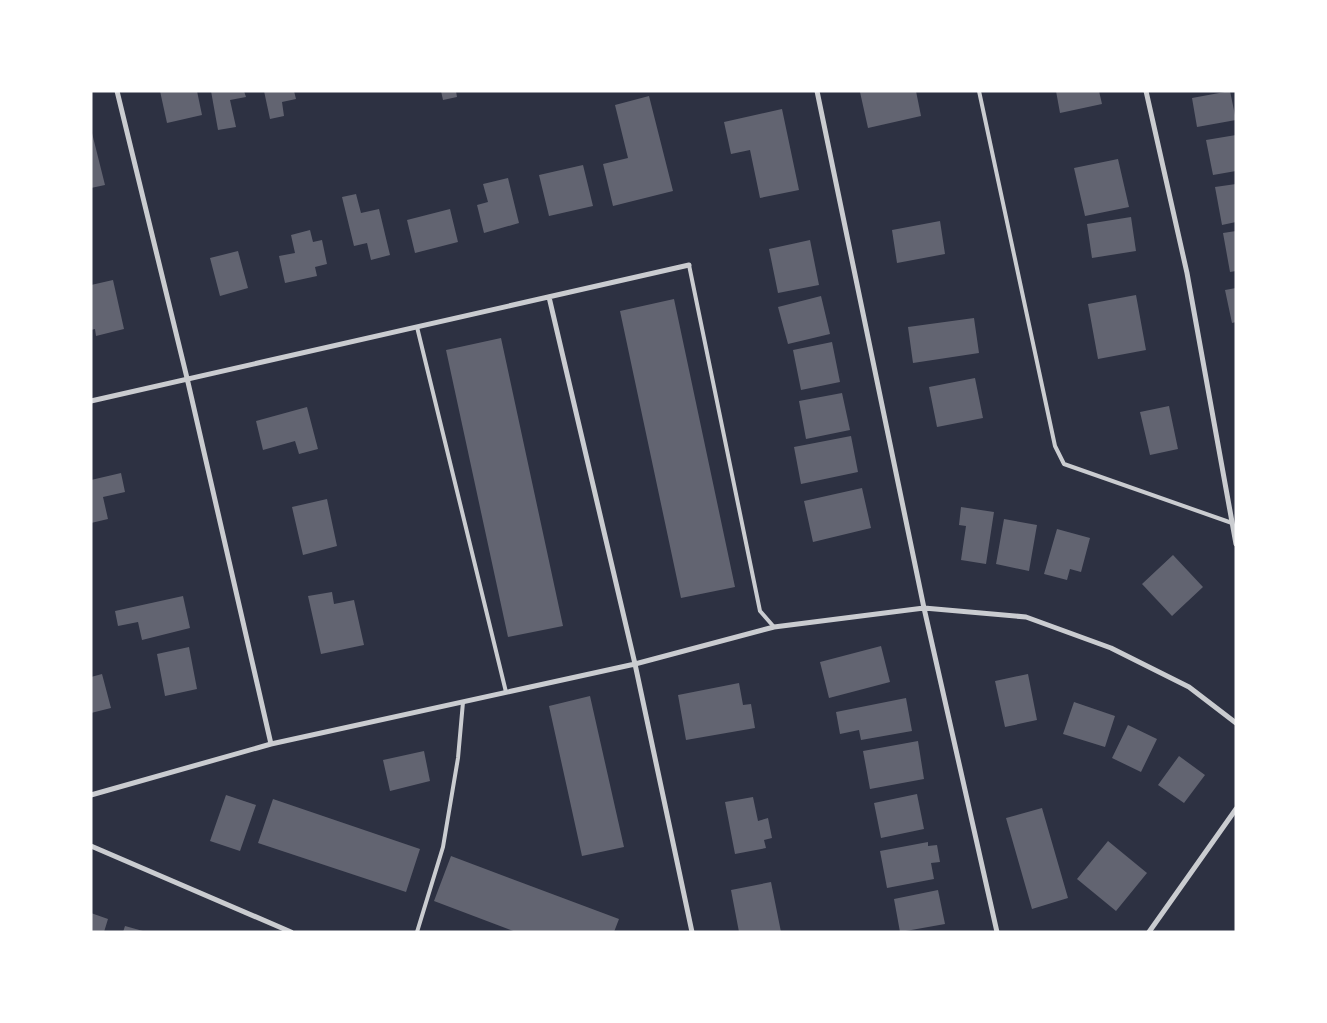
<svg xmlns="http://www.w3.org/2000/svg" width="1327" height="1023" font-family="Poppins,sans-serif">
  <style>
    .building { fill: #626471 }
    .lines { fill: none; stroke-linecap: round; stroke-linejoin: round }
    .service { stroke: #caccd0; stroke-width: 4 }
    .minor { stroke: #caccd0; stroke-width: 5 }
  </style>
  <rect width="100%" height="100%" fill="#2d3142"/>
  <path class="building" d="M160,91H197L202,115L167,123Z
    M211,91H244L246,97L230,100L236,127L218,130Z
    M264,91H294L296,99L282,102L284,116L270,119Z
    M441,91H456L457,97L443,100Z
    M916,91L921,116L868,128L860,92Z
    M1056,91H1099L1102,104L1060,113Z
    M1230,91L1236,120L1197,127L1192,98Z
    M649,96L673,191L613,206L603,164L628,158L615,105Z
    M782,109L799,190L760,198L750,150L731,154L724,122Z
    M91,129L105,185L91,188Z
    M1236,135V171L1213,175L1206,140Z
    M1118,159L1129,207L1085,216L1074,168Z
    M583,165L593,206L549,216L539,175Z
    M508,178L519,223L484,233L477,205L488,202L483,184Z
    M1236,184V222L1222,225L1215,187Z
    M356,194L361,213L379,209L390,255L371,260L367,243L354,246L342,197Z
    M450,209L458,242L415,253L407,220Z
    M1131,217L1136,251L1092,258L1087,224Z
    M940,221L945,254L897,263L892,230Z
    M310,230L313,242L322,240L327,264L315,267L317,276L285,283L279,256L295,253L291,235Z
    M1236,231V271L1230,272L1223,233Z
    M810,240L819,285L778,293L769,249Z
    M238,251L248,288L220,296L210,258Z
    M113,280L124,329L96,336L95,329L91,330V285Z
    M1236,288V322L1232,323L1225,290Z
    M1136,295L1146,350L1098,359L1088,304Z
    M821,296L830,334L788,344L778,307Z
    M674,299L735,587L681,598L620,311Z
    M974,318L979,353L913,363L908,327Z
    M501,338L563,626L508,637L446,350Z
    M832,342L840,382L801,390L793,350Z
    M975,378L983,418L937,427L929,387Z
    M842,393L850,430L806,439L799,401Z
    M1169,406L1178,449L1150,455L1140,412Z
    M307,407L318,449L299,454L295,441L263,450L256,421Z
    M851,436L858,472L801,484L794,447Z
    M121,473L125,492L103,497L108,519L91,523V480Z
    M862,488L871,528L813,542L804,501Z
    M327,499L337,546L303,555L292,507Z
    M961,507L994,512L986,564L961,560L966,526L959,525Z
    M1004,519L1037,525L1029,571L996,564Z
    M1057,529L1090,538L1081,572L1070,569L1067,580L1044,574Z
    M1173,555L1203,587L1172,616L1142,584Z
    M332,592L334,604L354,600L364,645L321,654L308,596Z
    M183,596L190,628L142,640L138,622L118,626L115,611Z
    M881,646L890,682L829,698L820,662Z
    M189,647L197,689L165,696L157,654Z
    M102,674L111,708L91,713V677Z
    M1028,674L1037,720L1005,727L995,681Z
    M739,683L743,705L751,704L755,728L686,740L678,695Z
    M590,696L624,847L582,856L549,706Z
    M906,698L912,731L861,740L859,730L840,734L836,712Z
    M1074,702L1115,716L1105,747L1063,734Z
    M1128,725L1157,739L1141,772L1112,758Z
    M918,741L924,779L870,789L863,751Z
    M424,751L430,781L390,791L383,760Z
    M1179,756L1205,775L1184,803L1158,785Z
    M917,794L924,829L881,838L874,803Z
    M226,795L256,805L240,851L210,841Z
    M753,797L758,821L768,818L772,838L764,840L766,848L735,854L725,802Z
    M273,799L420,849L406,892L258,843Z
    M1042,808L1068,898L1032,909L1006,818Z
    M1108,841L1147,873L1116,911L1077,879Z
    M928,842V846L937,845L940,862L931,863L934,879L887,888L880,851Z
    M451,856L619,919L614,932H516L434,901Z
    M771,882L781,932H739L731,890Z
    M938,890L945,924L900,932L894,899Z
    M91,913L108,919L104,932H91Z
    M125,926L143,931V932H123Z"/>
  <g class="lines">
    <path class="service" d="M979,91L1055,446L1064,464L1232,523
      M689,265L760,611L774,627
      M417,327L506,692
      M417,932L443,847L458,758L463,702"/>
    <path class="minor" d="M117,91L187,378L271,744
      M817,91L924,608L997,932
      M1146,91L1187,273L1236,544
      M549,297L635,664L692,932
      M91,401L689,265
      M91,795L271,744L635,664L774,627L924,608L1026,617L1111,648L1189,687L1236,723
      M91,846L291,932
      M1149,932L1236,809"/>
  </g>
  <rect width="1327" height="1023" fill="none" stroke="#ffffff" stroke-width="185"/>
</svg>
